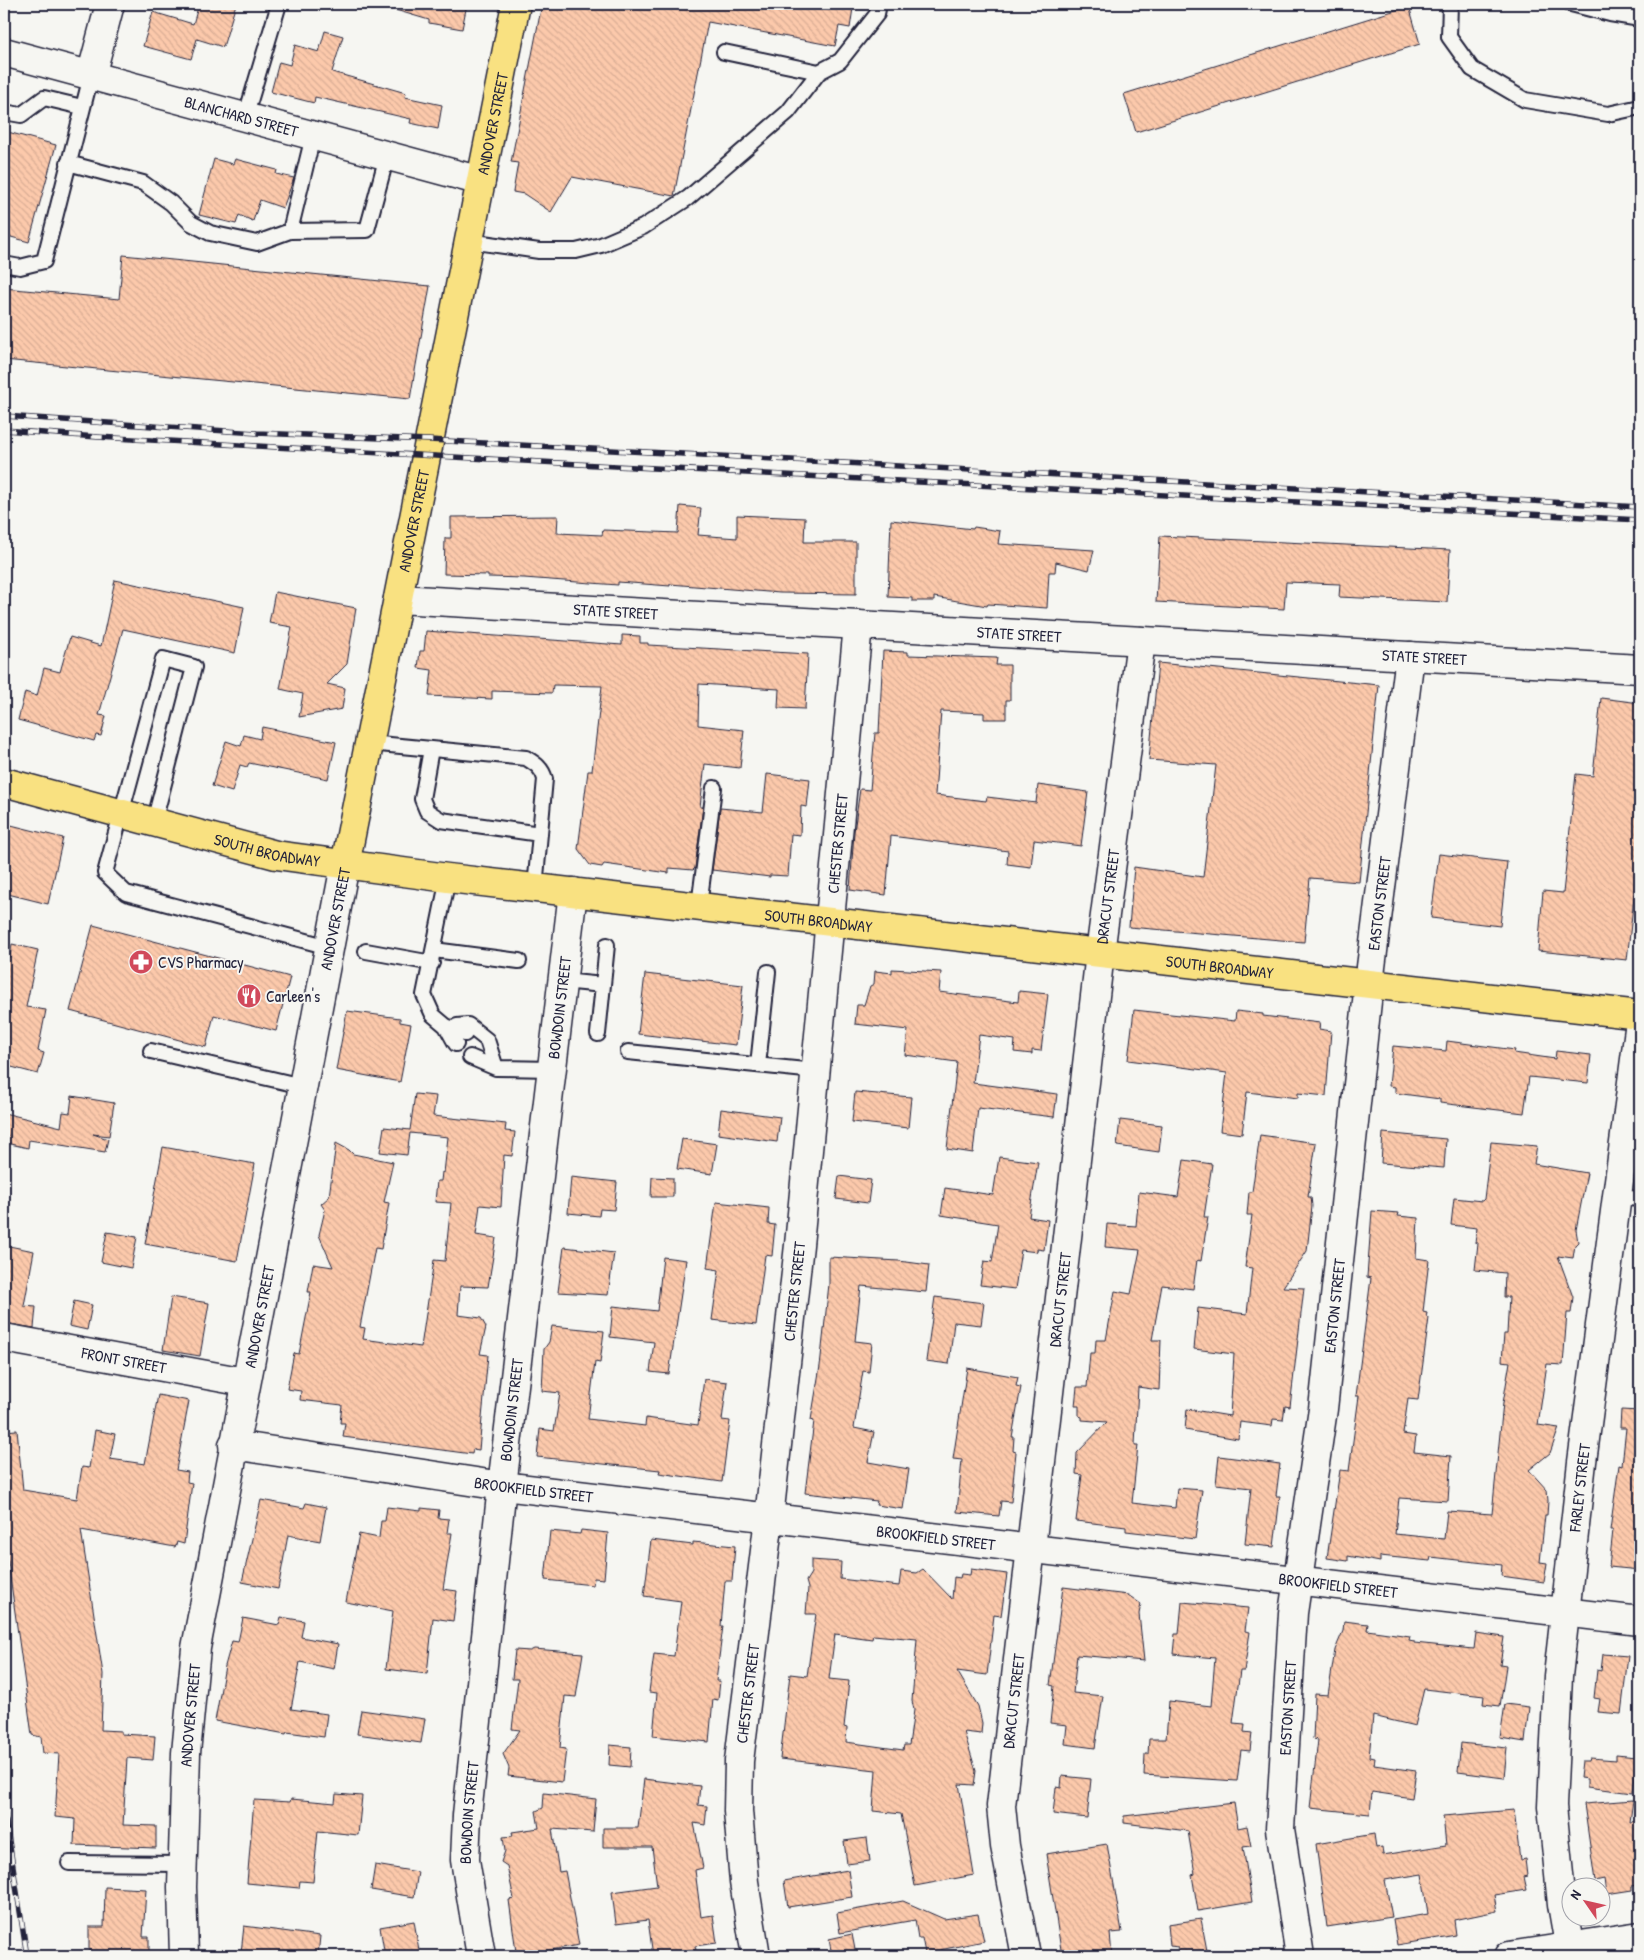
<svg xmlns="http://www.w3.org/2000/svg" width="1644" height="1960" font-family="'Patrick Hand',sans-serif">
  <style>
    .building { fill: url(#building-back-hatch); stroke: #22223b; fill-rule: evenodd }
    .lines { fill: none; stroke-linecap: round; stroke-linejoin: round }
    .lane-casing { stroke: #22223b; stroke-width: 18 }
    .street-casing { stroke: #22223b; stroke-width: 31 }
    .secondary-casing { stroke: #22223b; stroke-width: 31 }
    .primary-casing { stroke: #22223b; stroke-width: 31 }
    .lane { stroke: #f6f6f2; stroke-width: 14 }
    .street { stroke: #f6f6f2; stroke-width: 28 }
    .secondary { stroke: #f6f6f2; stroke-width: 28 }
    .primary { stroke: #f9e181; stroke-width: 28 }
    .rail-casing { stroke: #22223b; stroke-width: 5.5 }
    .rail { stroke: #f6f6f2; stroke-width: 4; stroke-dasharray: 11; stroke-linecap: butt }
    .labels { text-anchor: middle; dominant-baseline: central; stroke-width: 4; stroke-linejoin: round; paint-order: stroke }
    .street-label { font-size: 16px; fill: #22223b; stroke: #f6f6f2 }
    .poi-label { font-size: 16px; fill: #22223b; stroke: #f6f6f2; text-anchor: start }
  </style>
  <defs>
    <pattern id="building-back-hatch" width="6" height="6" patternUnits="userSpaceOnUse" patternTransform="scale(1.25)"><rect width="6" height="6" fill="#fcc9ab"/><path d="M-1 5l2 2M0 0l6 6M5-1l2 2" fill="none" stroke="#d8ac94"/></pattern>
  </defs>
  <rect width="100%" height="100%" fill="#f6f6f2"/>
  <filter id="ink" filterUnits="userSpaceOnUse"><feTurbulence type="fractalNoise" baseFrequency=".02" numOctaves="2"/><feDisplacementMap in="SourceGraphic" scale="10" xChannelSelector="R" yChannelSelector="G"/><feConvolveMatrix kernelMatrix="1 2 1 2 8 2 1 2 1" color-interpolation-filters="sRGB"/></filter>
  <g filter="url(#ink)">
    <path class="building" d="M199,4H236L223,47L197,39L191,59L143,46L153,12L193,24Z
      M393,4H467L462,29L429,23V20L392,9Z
      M542,4H845V7L853,8L850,28L839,26L835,46L708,22L674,196L572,177L551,212L524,194L513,192L518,163L511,162Z
      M1409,6L1420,44L1136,132L1124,94Z
      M325,31L343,36L332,72L406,93L405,97L442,105L438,129L410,123L411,119L315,97L314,103L271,92L279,62L290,65L295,45L319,52Z
      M4,131L56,145L29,242L4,235Z
      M214,159L233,164L235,159L277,170L276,174L294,178L283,208L260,200L253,221L239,215L236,224L199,215Z
      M123,255L430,286L410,399L4,360V288L119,299Z
      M680,506L701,508L698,535L737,538V515L805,518L804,542H856V594L780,593L670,584V586L618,582V585L524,578L488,577V575L444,574L445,538H451V517L558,516L557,533L602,535L603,530L678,533Z
      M891,520L973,529L974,527L1000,531L998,544L1094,550L1089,570L1056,562L1055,572H1049L1047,608L988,604L987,606L934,597V601H912V598L888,597Z
      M1160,536L1450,550L1447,602L1339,597L1340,584L1286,582L1284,609L1156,602Z
      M115,580L244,607L235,653L123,629L99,715L106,716L101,736L96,735L94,741L18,720L25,692L37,696L44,668L60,672L70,637L101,646Z
      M275,592L356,608L347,664L327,684L345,688L342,709L299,717L303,694L280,689L292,627L269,623Z
      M426,631L622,645V635L640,636V643H648V645L808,654L805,709L778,708L779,689L699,684L698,725L744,730L740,768L705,764L700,807H703L695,868L693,870L669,868V873L604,864L602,867L590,865L578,849L588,771H592L602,686L553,685L552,693L492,691V699L429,696L432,670L418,668L420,651H424Z
      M883,651L908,652V655L997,658L996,665H1010V700H1006V719H984V713L941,711L935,795L986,801L987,797L1036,803L1038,785L1088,792L1081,846L1034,840L1031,867L1007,864L1008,851L891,836L886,895L850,890L854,832L860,789L870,790L875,733H879Z
      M1158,663L1379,685L1359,882L1310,878L1304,942L1129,927L1134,867L1203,877L1216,765L1149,760Z
      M1601,698L1640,703V842L1627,960L1538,951L1543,891L1563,893L1576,774L1593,776Z
      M262,727L336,742L328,779L249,763L247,767L240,765L232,792L212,786L226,741L241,746L244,735L260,739Z
      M767,774L810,779L807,807L801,806L800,835L791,834L788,876L770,875V877L712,870L720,808L763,812Z
      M11,825L63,838L48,904L4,893V853Z
      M1439,854L1507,862L1500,926L1431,918Z
      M93,925L290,977L276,1031L214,1015L206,1047L70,1011Z
      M12,944L38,950L26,1007L46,1010L38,1051L44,1053L38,1074L4,1065V956L10,957Z
      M892,969L941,972L939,992L1018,1002L1019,991L1048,994L1041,1051L1032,1050V1054L1014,1052L1015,1040L979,1035L973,1083L1057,1094L1054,1117L978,1108L973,1153L947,1149L957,1062L905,1055L908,1030L855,1024L857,1005H864L870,986L874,984L875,971L892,973Z
      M645,974L743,985L736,1045L638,1034Z
      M1134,1010L1235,1021L1236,1011L1263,1014V1016L1320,1023L1319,1029L1331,1031L1326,1096L1298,1093V1098L1247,1092L1242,1134L1220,1131L1227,1073L1128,1060Z
      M347,1011L400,1018V1022L411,1024L400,1082L336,1070Z
      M1447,1041L1515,1050L1514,1053L1555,1059L1556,1051L1591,1055L1588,1083L1529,1077L1524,1113L1440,1103V1099L1395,1093V1087L1389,1086L1393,1046L1446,1051Z
      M855,1092L911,1097L908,1128L852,1122Z
      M415,1094L436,1096L433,1116L506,1124L505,1131L515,1132L512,1156L504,1155L501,1207L480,1205L476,1235L496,1238L488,1287L460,1286L458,1315L481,1318L486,1327L480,1354L488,1355L479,1450L473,1449L472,1454L343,1437L345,1423H340L342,1405L300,1400L301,1391L287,1389L294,1353L299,1354L311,1292H308L313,1264L333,1267L319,1235L325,1210L321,1204L329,1197L336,1143L349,1150L353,1154L393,1162L384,1202L389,1203L381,1249L375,1248L360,1327L365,1328L363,1339L421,1347L434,1260L445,1261L451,1203L435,1202L437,1181H441L442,1172L444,1173L448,1137L410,1133L407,1155L380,1152L384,1127L410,1130Z
      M72,1096L114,1103L109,1136L93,1134L108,1139L105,1152L29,1140L28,1148L6,1143L8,1136L4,1135V1113L61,1127L63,1112L70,1113Z
      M721,1109L780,1117L777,1142L718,1134Z
      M1120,1120L1162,1125L1159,1152L1117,1146Z
      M1383,1133L1446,1139L1444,1168L1381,1163Z
      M1260,1135L1316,1143L1308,1197H1311L1312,1206L1307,1251L1283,1287L1304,1288L1290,1407L1285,1406L1283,1420L1273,1419L1272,1426L1240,1422L1238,1439L1185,1430L1187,1409L1230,1416L1234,1354L1194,1349L1198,1308L1247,1314L1252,1268L1245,1267L1252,1215H1247L1249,1192H1252Z
      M682,1139L717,1144L712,1174L677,1169Z
      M1491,1142L1537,1146L1534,1164L1587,1173L1576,1230L1578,1242L1575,1245L1573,1258L1558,1256L1573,1297L1571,1313H1567L1563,1365L1547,1364L1538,1425L1559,1428L1550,1453L1529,1470L1547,1490L1548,1501L1547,1515H1545L1540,1562L1547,1563L1544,1582L1501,1576L1502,1565L1431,1557L1430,1561L1380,1556V1562L1348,1556V1561L1327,1558L1340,1470L1349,1471L1359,1396H1356L1371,1278L1367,1277L1372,1211L1399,1213L1398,1216L1418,1218L1416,1258L1429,1260L1423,1312L1427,1313L1426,1317L1429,1318L1418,1400L1408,1399L1403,1434L1416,1436L1414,1452L1451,1456L1448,1501L1399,1498L1395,1534L1444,1539L1447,1511L1492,1514L1503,1403L1510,1362L1502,1361L1504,1334H1507L1509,1297H1504L1505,1273L1475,1270L1478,1243H1475L1477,1228L1451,1225L1454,1198L1482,1201L1484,1199Z
      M163,1147L255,1164L237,1261L145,1244Z
      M999,1157L1038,1162L1029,1217L1048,1220L1044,1250L1037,1249V1252L1021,1250L1015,1289L980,1285L984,1261L992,1262L998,1224L941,1215L945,1188L993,1195Z
      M1184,1160L1212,1164L1204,1217H1208L1201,1261L1197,1260L1193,1289L1162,1285L1152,1340H1161L1159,1390L1138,1387L1135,1445H1138L1132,1503L1175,1508L1177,1488L1202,1490L1195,1539L1126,1531V1527L1076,1521L1082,1475L1076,1474L1077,1453L1107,1422L1082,1420V1417L1079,1416V1406H1075L1077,1387H1087L1090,1353H1095L1096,1340H1106L1115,1291L1131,1294L1140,1250L1105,1247L1107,1224L1136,1226L1139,1192L1178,1197Z
      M839,1176L871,1180L868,1203L836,1199Z
      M571,1177L617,1182L614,1210L600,1209L599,1216L568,1213Z
      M652,1177L673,1178V1197H651Z
      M716,1202L769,1208L768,1224L775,1225L772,1256L765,1255L756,1325L712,1320L719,1270L707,1268Z
      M107,1232L137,1237L131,1268L101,1262Z
      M4,1245L34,1251L24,1306L36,1307L34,1328L4,1323L7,1281L4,1280Z
      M564,1247L614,1253L608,1295L558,1292Z
      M663,1257L686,1260L669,1374L650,1372L654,1342L610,1337L613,1306L657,1311Z
      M829,1257L899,1261L929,1265L926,1292L861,1286L855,1341L872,1343L869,1372L863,1371L854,1428L874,1432L868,1462L909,1469L903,1509L876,1505L877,1501L805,1493L814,1421L811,1420L820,1366L829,1284Z
      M171,1297L209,1303L200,1356L163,1350Z
      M935,1297L984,1303L981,1325L954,1322L949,1364L926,1361Z
      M74,1301L92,1305L87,1330L69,1326Z
      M552,1326L604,1331L600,1363L595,1362L588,1419L645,1426L646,1418L698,1425L704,1379L727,1382L722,1420L730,1421L722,1482L659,1473L660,1470L537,1457L540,1429L554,1431L560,1393L542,1391L544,1349L549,1342Z
      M967,1368L1018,1377L1016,1386L1021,1387L1012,1437H1014L1013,1451L1016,1452L1011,1502L1001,1501L999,1516L957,1512L962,1460L953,1459Z
      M158,1395L189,1401L176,1470L188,1472L187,1482L192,1483L184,1544L177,1542L175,1547L81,1530L103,1674L101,1730L121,1731V1734L155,1736L153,1760L127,1758L123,1825L156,1826V1848L74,1845L75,1819L55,1817L59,1754L43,1753L41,1737L32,1735L6,1547H8L4,1504V1431L17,1430L23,1490L77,1499L82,1467L89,1468L95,1430L115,1434L110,1459L145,1464Z
      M1621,1410L1640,1411V1514L1637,1542L1640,1543V1570L1609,1567L1613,1530H1610L1619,1465L1622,1466L1626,1428H1620Z
      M1219,1456L1280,1464L1276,1496H1280L1274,1547L1245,1544L1251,1488L1216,1484Z
      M261,1500L304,1508L306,1503L326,1507L320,1541L288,1535L278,1589L242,1582Z
      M387,1507L421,1511V1508L439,1510L438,1518L449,1519L447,1533H452L443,1589L457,1591L453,1621L433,1618L427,1674L386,1669L393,1611L346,1602L359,1534L379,1538L381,1521H385Z
      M581,1530L608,1533L604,1579L594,1578L593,1585L545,1580L550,1531L580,1534Z
      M651,1540L693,1545V1542L735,1546L732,1581H725L721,1626H723L716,1681H720L718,1700L713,1699L709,1742L653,1736L657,1693L649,1692L654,1654L674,1656L681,1601L644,1596Z
      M811,1560L841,1562L840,1579L899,1586L901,1571L917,1573L923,1569L952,1599L954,1577L960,1578L961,1574L970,1575L971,1569L1007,1574L1001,1616L994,1615L987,1675L957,1671L978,1706L982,1723L981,1734L964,1732L976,1771L974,1785L959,1784L974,1875L915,1886L901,1814L873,1811L876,1770L780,1759L790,1674L807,1676L816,1614H806L808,1588L806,1581L811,1573ZM835,1634L872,1639L873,1635L917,1639L912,1701L914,1710L909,1745H904L903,1750L846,1742L847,1728L844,1727L849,1681L829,1679Z
      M1063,1587L1128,1595L1141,1604L1139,1614L1144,1661L1077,1655L1073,1693L1103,1696L1095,1748L1065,1744L1067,1725L1050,1723L1054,1686L1050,1685Z
      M1182,1602L1248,1608L1245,1631L1250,1632L1244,1671H1240L1233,1723L1245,1724L1244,1732L1252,1733L1250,1751L1241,1750L1237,1781L1144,1775L1145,1754H1148L1149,1739H1166L1169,1701L1211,1706L1215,1658L1173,1654L1175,1634H1179Z
      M281,1617L304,1621L301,1637L338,1644L334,1669L300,1662L291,1709L327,1714L324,1737L287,1732L286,1734L215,1721L225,1666L232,1641L238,1642L243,1618L279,1625Z
      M1344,1621L1368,1624L1367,1630L1410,1636L1409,1640L1414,1641V1643L1474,1649L1476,1633L1504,1637L1500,1665L1506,1666L1500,1706L1483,1704L1484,1696L1424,1689L1415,1726L1373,1716L1369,1757L1375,1758L1374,1765L1416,1771L1412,1798L1372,1792L1370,1814L1310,1808L1318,1740L1313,1739L1315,1694L1328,1695L1335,1650L1343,1631Z
      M534,1649L583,1653L576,1697L565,1696L560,1748L566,1749L562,1782L508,1776L509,1768L503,1754L520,1730L512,1729L518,1679H512L515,1650L530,1651Z
      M1603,1654L1628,1656L1621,1714L1598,1712L1600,1699L1594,1698L1597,1670L1601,1671Z
      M1505,1704L1529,1707L1525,1742L1500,1738Z
      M361,1710L425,1719L421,1743L357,1734Z
      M1461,1743L1507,1748L1504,1778L1458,1772Z
      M610,1745L631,1747L630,1767L609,1765Z
      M1616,1755L1637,1757L1633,1793L1587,1787V1779L1580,1778L1582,1761H1589L1590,1758L1616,1760Z
      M1062,1776L1091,1779L1087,1818L1053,1814L1056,1787L1061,1788Z
      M644,1779L700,1786L698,1805L707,1806L705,1825L694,1823L703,1868L695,1870L701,1917L713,1915L717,1943L695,1946L696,1950L677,1953V1956H653L648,1920L616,1924L612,1892L657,1886L652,1847H603V1828H638Z
      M544,1793L596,1799L593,1832L552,1829L559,1872L565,1871L579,1945L534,1953L533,1949L516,1952L509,1900L514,1899L507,1866L501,1862L505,1851L503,1837L513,1836L512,1832L539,1828L536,1811L543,1808Z
      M336,1794L362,1796L358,1835L318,1831L313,1882L300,1881L299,1888L247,1883L254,1800L290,1802L291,1799L335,1803Z
      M1633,1800L1630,1822L1639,1821L1640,1832V1885L1632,1886V1890L1606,1894L1604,1879L1595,1881L1584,1804Z
      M1234,1803L1238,1828L1247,1826L1251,1846L1243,1847L1252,1902L1198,1911L1192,1875L1195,1874L1188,1831L1124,1823V1816Z
      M1514,1810L1520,1860L1525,1859L1527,1876L1523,1877L1526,1890L1494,1895L1497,1911L1454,1920L1456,1935L1397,1945L1393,1920L1428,1914L1422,1874L1385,1880L1392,1917L1327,1927L1316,1844L1374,1834L1376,1848L1382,1847L1383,1855L1446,1845L1443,1816Z
      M867,1838L870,1861L847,1864L844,1841Z
      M1107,1844L1122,1932L1110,1933L1112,1956H1062L1046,1854Z
      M375,1865L418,1872L414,1897L371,1890Z
      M848,1870L852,1897L788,1907L784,1881Z
      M105,1887L146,1889L143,1937H149V1956H89V1927H104Z
      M903,1901L944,1919L978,1914L984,1941L925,1953L922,1938H918L915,1920L840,1933L837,1913Z
      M1201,1919L1208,1956H1180L1178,1947L1170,1946L1168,1924Z
      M414,1921L420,1956H385L380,1927Z
      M244,1926L320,1936L318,1956H267L241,1953Z
      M852,1934L856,1955L832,1956L829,1939Z"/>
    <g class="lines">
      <defs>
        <path id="lane" d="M1450,4L1449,37L1472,69L1525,100L1608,114L1640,107
          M1571,4L1610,14L1640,19
          M724,52L819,72L840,61L877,14L879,4
          M4,112L21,115L44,98L82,107
          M245,118L279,4
          M68,163L143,183L171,203L191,223L210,233L257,243L290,231L367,230L387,156
          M290,231L313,136
          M469,241L539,251H576L601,245L643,227L688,198L788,112L819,72
          M4,264L20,267L44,261L91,76
          M369,743L526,758C536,764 542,768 545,779L535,888
          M431,749L422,799L427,811L441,820L540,834
          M154,822L194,667L163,659L105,873L126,893L329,947
          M448,878L424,995L433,1015L446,1026L465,1034
          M699,906L714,788
          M434,950L519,961
          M366,951L432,963
          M563,981L603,985
          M446,1026L456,1044
          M457,1026L468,1025L487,1040L496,1068
          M598,1034L607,945
          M151,1051L302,1086
          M628,1052L815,1071
          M470,1057L496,1068L552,1069
          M758,1065L768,972
          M1617,1197L1640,1199
          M69,1863L183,1864"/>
        <g id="street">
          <path id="s1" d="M4,52L481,181"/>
          <path d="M91,76L110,4"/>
          <path id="s2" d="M398,599L1640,669"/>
          <path id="s3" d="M4,1338L245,1382"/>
          <path id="s4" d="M233,1445L502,1486L1640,1621"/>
          <path id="s5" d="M481,1956L465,1860L467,1815L502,1486L573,892"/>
          <path id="s6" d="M756,1956L744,1882L738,1811L739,1761L769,1518L799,1245L858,625"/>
          <path id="s7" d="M1026,1956L1005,1846L1001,1806L1100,953L1141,641"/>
          <path id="s8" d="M1300,1956L1280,1829L1293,1613L1323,1409L1369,983L1410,656"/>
          <path d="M1509,1956L1640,1936"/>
          <path id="s9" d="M1571,1956L1562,1904L1552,1806L1558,1676L1582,1462L1640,1021"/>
        </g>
        <g id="secondary">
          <path id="s10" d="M184,1956L182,1887L186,1753L196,1648L345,865"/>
        </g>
        <g id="primary">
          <path id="s11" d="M4,782L276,855L298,858L448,878L1640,1015"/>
          <path id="s12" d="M345,865L516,4"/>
        </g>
      </defs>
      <use href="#lane" class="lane-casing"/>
      <use href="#street" class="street-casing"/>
      <use href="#secondary" class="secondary-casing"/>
      <use href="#primary" class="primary-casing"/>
      <use href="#lane" class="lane"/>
      <use href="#street" class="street"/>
      <use href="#secondary" class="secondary"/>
      <use href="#primary" class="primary"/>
      <defs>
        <path id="rail" d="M4,416L257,433L429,440L1640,507
          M4,430L97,437L559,463L1640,520
          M4,1809L27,1956"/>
      </defs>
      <use href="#rail" class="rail-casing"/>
      <use href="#rail" class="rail"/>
    </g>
  </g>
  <defs>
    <symbol id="pharmacy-disc" viewBox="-11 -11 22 22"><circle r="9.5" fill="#d1495b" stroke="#f6f6f2"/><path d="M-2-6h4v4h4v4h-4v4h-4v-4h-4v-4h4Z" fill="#fff"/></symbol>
    <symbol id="restaurant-disc" viewBox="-11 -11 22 22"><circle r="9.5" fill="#d1495b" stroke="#f6f6f2"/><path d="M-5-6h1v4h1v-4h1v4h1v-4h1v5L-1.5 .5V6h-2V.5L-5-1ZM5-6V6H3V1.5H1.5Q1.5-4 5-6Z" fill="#fff"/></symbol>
  </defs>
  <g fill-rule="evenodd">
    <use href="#pharmacy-disc" x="127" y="948" width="28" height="28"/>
    <use href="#restaurant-disc" x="235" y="982" width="28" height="28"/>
  </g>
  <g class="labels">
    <g class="street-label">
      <text stroke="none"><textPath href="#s1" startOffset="246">BLANCHARD STREET</textPath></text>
      <text stroke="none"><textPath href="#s12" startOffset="756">ANDOVER STREET</textPath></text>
      <text stroke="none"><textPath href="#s12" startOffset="351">ANDOVER STREET</textPath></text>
      <text stroke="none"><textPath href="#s2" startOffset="218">STATE STREET</textPath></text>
      <text stroke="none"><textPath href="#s2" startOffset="622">STATE STREET</textPath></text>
      <text stroke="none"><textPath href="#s2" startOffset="1028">STATE STREET</textPath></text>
      <text stroke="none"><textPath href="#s6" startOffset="1119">CHESTER STREET</textPath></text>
      <text stroke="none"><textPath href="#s11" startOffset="272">SOUTH BROADWAY</textPath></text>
      <text stroke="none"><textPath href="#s7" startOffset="1068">DRACUT STREET</textPath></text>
      <text stroke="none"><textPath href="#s8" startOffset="1060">EASTON STREET</textPath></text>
      <text stroke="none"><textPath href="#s10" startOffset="1051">ANDOVER STREET</textPath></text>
      <text stroke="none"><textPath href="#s11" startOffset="828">SOUTH BROADWAY</textPath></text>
      <text stroke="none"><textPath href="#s11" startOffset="1232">SOUTH BROADWAY</textPath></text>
      <text stroke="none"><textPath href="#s5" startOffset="955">BOWDOIN STREET</textPath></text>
      <text stroke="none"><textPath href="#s6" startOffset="669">CHESTER STREET</textPath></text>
      <text stroke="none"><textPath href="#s7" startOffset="662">DRACUT STREET</textPath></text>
      <text stroke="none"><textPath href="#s8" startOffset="655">EASTON STREET</textPath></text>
      <text stroke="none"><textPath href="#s10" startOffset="646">ANDOVER STREET</textPath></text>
      <text stroke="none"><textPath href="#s3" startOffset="122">FRONT STREET</textPath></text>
      <text stroke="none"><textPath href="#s5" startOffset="550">BOWDOIN STREET</textPath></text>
      <text stroke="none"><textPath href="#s9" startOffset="471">FARLEY STREET</textPath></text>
      <text stroke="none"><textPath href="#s4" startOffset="304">BROOKFIELD STREET</textPath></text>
      <text stroke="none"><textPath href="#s4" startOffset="709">BROOKFIELD STREET</textPath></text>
      <text stroke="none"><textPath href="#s4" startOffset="1114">BROOKFIELD STREET</textPath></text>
      <text stroke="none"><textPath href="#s6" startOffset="264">CHESTER STREET</textPath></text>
      <text stroke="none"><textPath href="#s7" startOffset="258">DRACUT STREET</textPath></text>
      <text stroke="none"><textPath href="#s8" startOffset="250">EASTON STREET</textPath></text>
      <text stroke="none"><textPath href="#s10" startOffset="241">ANDOVER STREET</textPath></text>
      <text stroke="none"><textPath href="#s5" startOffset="145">BOWDOIN STREET</textPath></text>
    </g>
    <g class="poi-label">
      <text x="158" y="962">CVS Pharmacy</text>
      <text x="266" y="996">Carleen's</text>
    </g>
  </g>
  <rect width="1644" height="1960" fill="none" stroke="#f6f6f2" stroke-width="20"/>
  <rect x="10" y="10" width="1624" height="1940" fill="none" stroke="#22223b" stroke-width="2" filter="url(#ink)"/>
  <g transform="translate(1586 1902) rotate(304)"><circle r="24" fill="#f6f6f2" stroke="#a1a1a9"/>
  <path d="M0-4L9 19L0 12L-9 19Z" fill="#d1495b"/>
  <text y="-8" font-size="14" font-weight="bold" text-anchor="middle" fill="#22223b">N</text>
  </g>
</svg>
